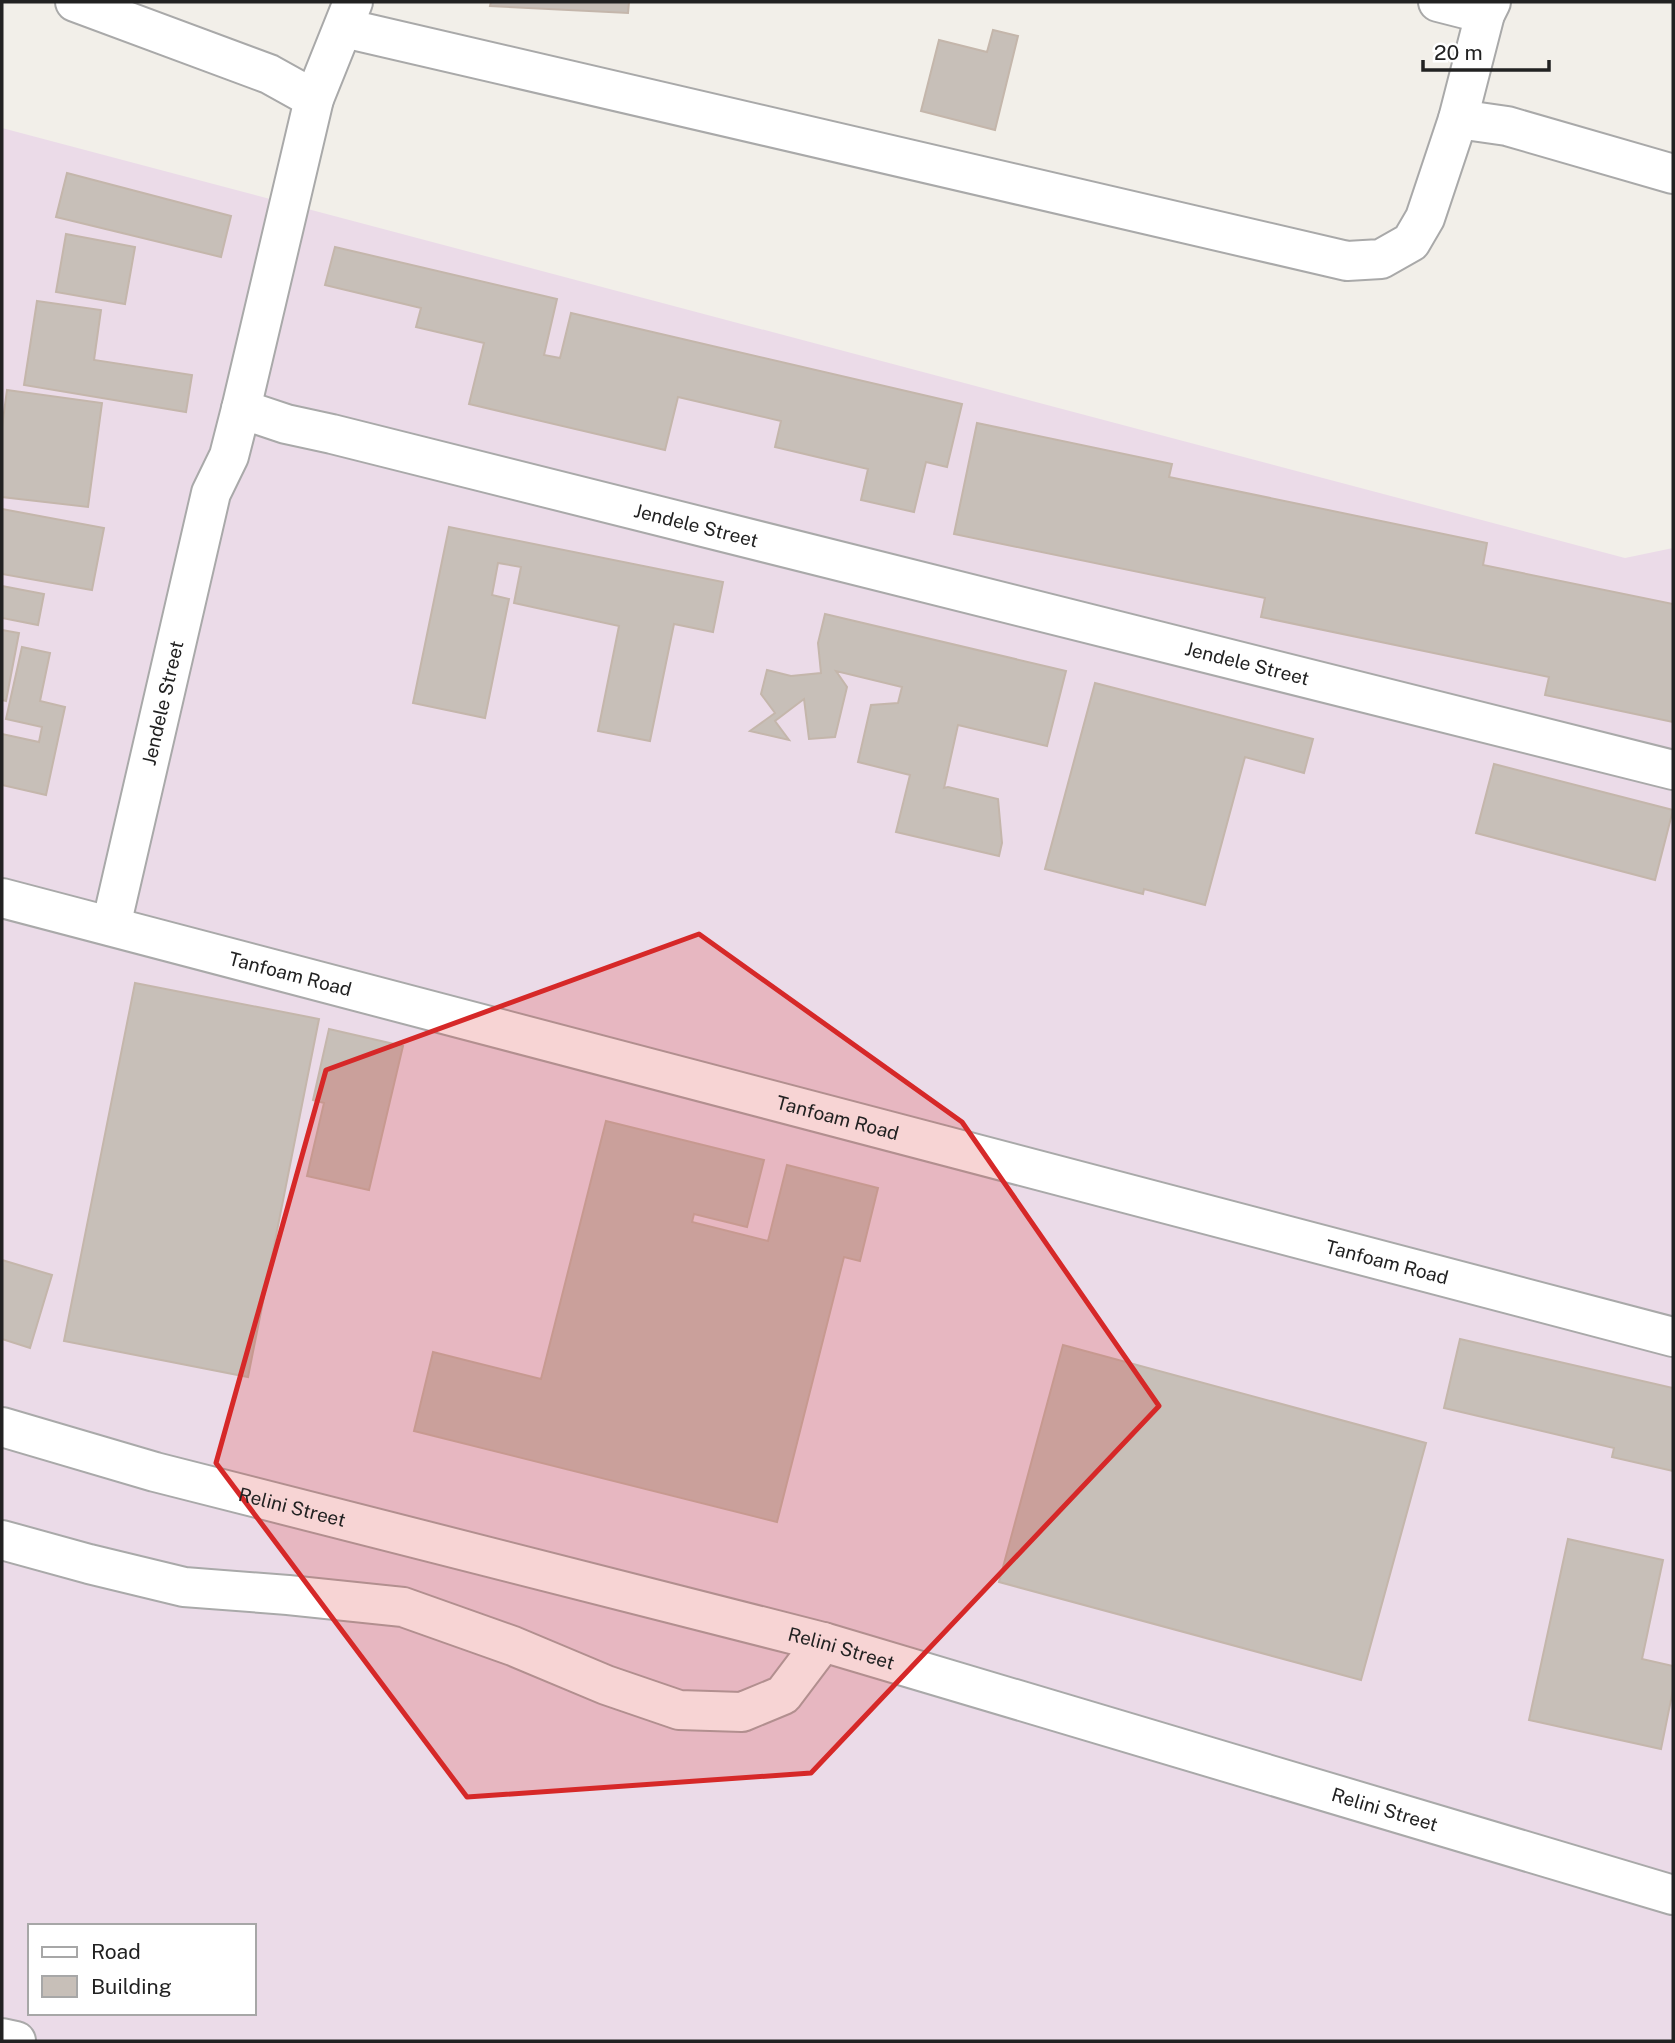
<svg xmlns="http://www.w3.org/2000/svg" width="1675" height="2043" font-family="'Public Sans',sans-serif">
  <style>
    .industrial { fill: #ebdbe8; fill-rule: evenodd }
    .building { fill: #c7bfb8; stroke: #c4b6ab; stroke-width: 2 }
    .lines { fill: none; stroke-linecap: round; stroke-linejoin: round }
    .minor-casing { stroke: #a9a9a9; stroke-width: 42 }
    .minor { stroke: #fff; stroke-width: 38 }
    .marked { fill: #d62828; fill-opacity: 0.2; stroke: #d62828; stroke-width: 5; stroke-linejoin: round }
    .labels { text-anchor: middle; dominant-baseline: central; stroke-width: 5; stroke-linejoin: round; paint-order: stroke }
    .street-label { font-size: 19px; fill: #222; stroke: #fff }
  </style>
  <rect width="100%" height="100%" fill="#f2efe9"/>
  <path class="industrial" d="M2,128L1625,558L1673,548V2041H2ZM30,1926H254V2013H30Z"/>
  <path class="building" d="M491,2H629L628,13L490,6Z
    M993,30L1018,36L995,130L921,111L939,40L987,52Z
    M67,173L231,216L221,257L56,217Z
    M66,234L135,247L125,304L56,292Z
    M335,247L557,299L544,355L560,358L571,313L962,404L947,467L926,462L914,512L861,500L868,469L775,447L781,421L678,397L665,450L469,404L484,343L416,327L421,308L325,285Z
    M37,301L101,310L94,360L192,375L186,412L24,385Z
    M7,390L102,403L88,507L2,497V427Z
    M977,423L1172,464L1169,477L1487,543L1483,565L1673,604V722L1545,695L1549,677L1261,617L1265,598L954,534Z
    M2,509L104,528L92,590L2,574Z
    M449,527L723,582L713,632L674,624L650,741L598,731L619,626L514,603L521,567L498,563L492,595L509,599L485,718L413,703Z
    M2,586L44,594L38,625L2,618Z
    M825,614L1066,671L1047,746L958,725L944,788L948,787L998,799L1002,843L999,856L896,832L910,775L858,762L871,705L898,703L902,687L836,671L847,687L835,737L809,739L804,699L775,721L789,740L750,731L775,713L761,694L767,670L791,676L821,673L818,643Z
    M2,630L19,633L6,701L2,700Z
    M22,647L50,653L40,701L65,707L46,795L2,785V734L39,742L42,727L6,719Z
    M1095,683L1313,739L1304,773L1245,757L1205,905L1144,889L1143,894L1045,869Z
    M1494,764L1673,810L1655,880L1476,833Z
    M135,983L319,1019L248,1377L64,1341Z
    M329,1029L403,1046L369,1190L307,1176L324,1103L313,1100Z
    M606,1121L764,1160L747,1227L694,1214L692,1222L768,1241L787,1165L878,1188L860,1261L844,1257L777,1522L414,1431L433,1352L541,1379Z
    M2,1260L52,1275L30,1348L2,1339Z
    M1460,1339L1673,1388V1471L1612,1457L1614,1448L1444,1408Z
    M1063,1345L1426,1443L1361,1680L999,1582Z
    M1568,1539L1663,1560L1642,1659L1673,1666V1690L1661,1749L1529,1720Z"/>
  <g class="lines">
    <defs>
      <g id="minor">
        <path d="M75,2L269,74L314,99"/>
        <path d="M1438,2L1485,14"/>
        <path d="M344,28L1347,261L1381,259L1411,242L1425,218L1458,119L1485,14L1491,2"/>
        <path d="M1458,119L1507,126L1673,174"/>
        <path d="M241,409L314,99L353,2"/>
        <path id="s1" d="M2,898L1673,1337"/>
        <path id="s2" d="M111,926L211,493L229,456L241,409L286,424L332,434L1673,770"/>
        <path id="s3" d="M2,1427L155,1472L823,1642L1673,1895"/>
        <path d="M2,1540L89,1564L184,1587L288,1595L403,1607L513,1646L606,1685L679,1710L742,1712L783,1695L823,1642"/>
        <path d="M2,2038L16,2041"/>
      </g>
    </defs>
    <use href="#minor" class="minor-casing"/>
    <use href="#minor" class="minor"/>
  </g>
  <path class="marked" d="M699,934L962,1122L1159,1406L811,1773L467,1797L216,1463L326,1070Z"/>
  <g class="labels">
    <g class="street-label">
      <text stroke="none"><textPath href="#s2" startOffset="1004">Jendele Street</textPath></text>
      <text stroke="none"><textPath href="#s2" startOffset="1572">Jendele Street</textPath></text>
      <text stroke="none"><textPath href="#s2" startOffset="229">Jendele Street</textPath></text>
      <text stroke="none"><textPath href="#s1" startOffset="298">Tanfoam Road</textPath></text>
      <text stroke="none"><textPath href="#s1" startOffset="864">Tanfoam Road</textPath></text>
      <text stroke="none"><textPath href="#s1" startOffset="1432">Tanfoam Road</textPath></text>
      <text stroke="none"><textPath href="#s3" startOffset="301">Relini Street</textPath></text>
      <text stroke="none"><textPath href="#s3" startOffset="868">Relini Street</textPath></text>
      <text stroke="none"><textPath href="#s3" startOffset="1435">Relini Street</textPath></text>
    </g>
  </g>
  <rect width="1675" height="2043" fill="none" stroke="#222222" stroke-width="7"/>
  <rect x="28" y="1924" width="228" height="91" fill="#ffffff" stroke="#a7a7a7" stroke-width="2"/>
  <rect x="42" y="1947" width="35" height="10" fill="#ffffff" stroke="#a7a7a7" stroke-width="2"/>
  <text x="91" y="1959" font-size="21" fill="#222222">Road</text>
  <rect x="42" y="1976" width="35" height="21" fill="#c7bfb8" stroke="#a7a7a7" stroke-width="2"/>
  <text x="91" y="1994" font-size="21" fill="#222222">Building</text>
  <path d="M1423 60v10h126v-10" fill="none" stroke="#222222" stroke-width="3.5"/>
  <text x="1434" y="60" font-size="21" fill="#222222" stroke="#ffffff" stroke-width="5" paint-order="stroke">20 m</text>
</svg>
